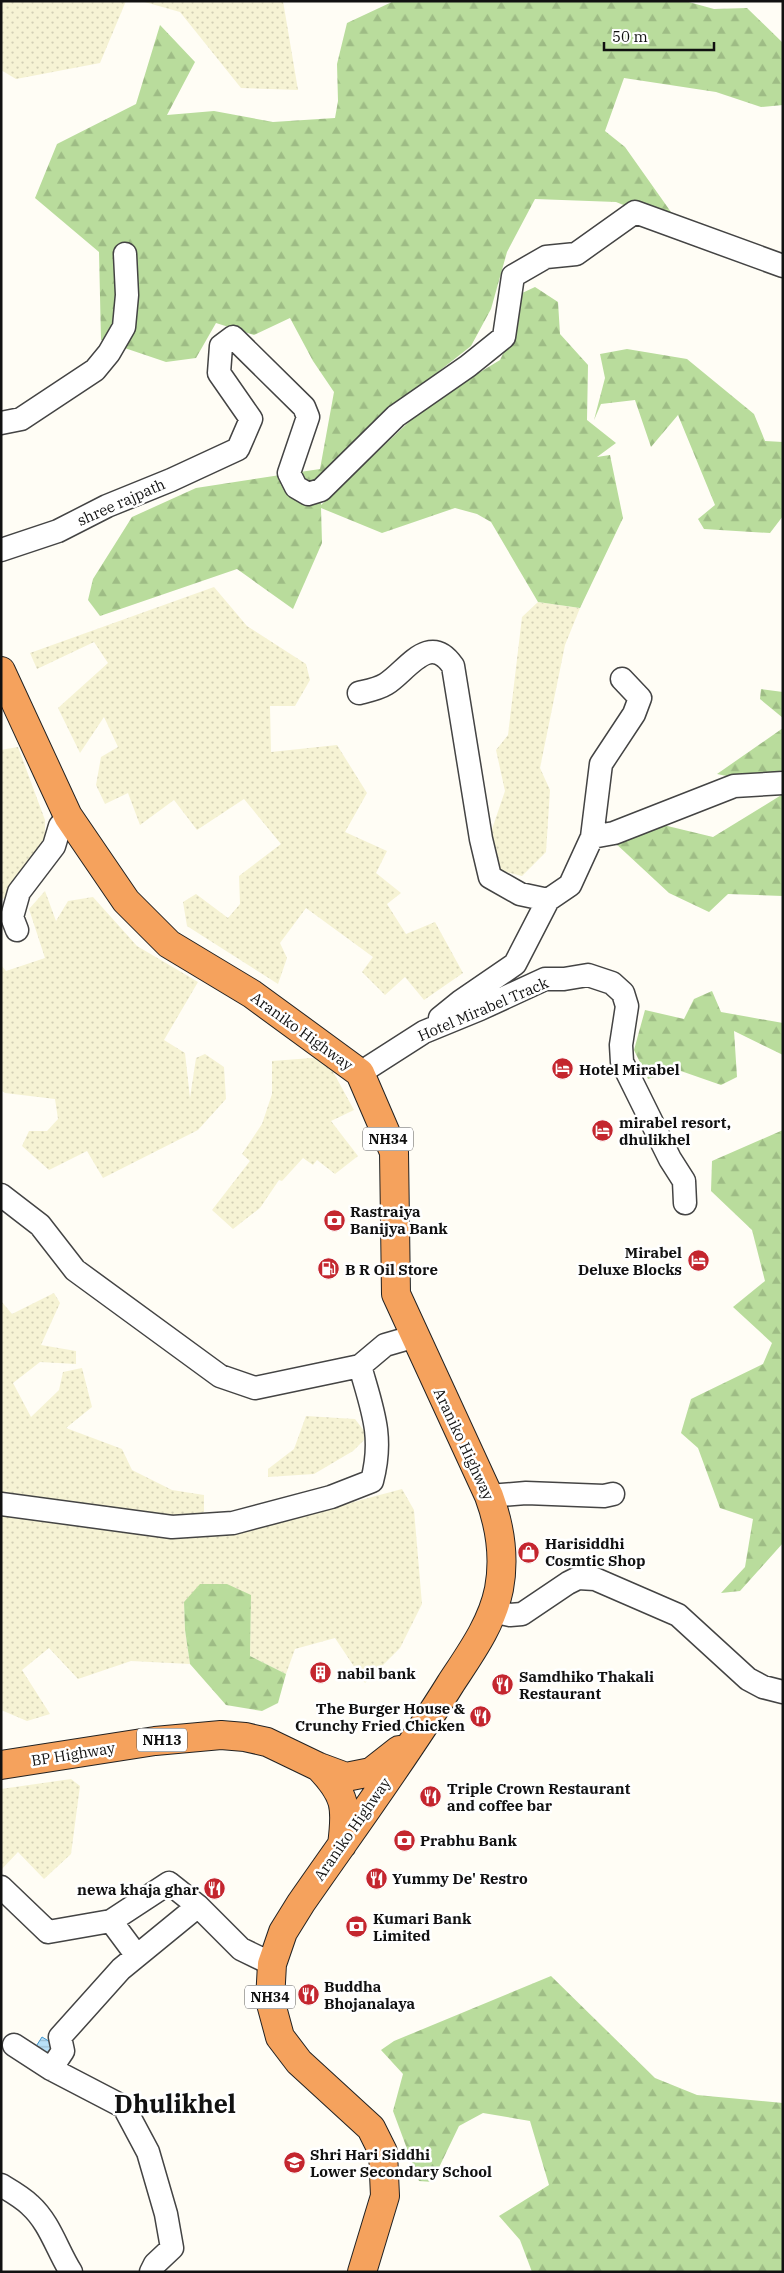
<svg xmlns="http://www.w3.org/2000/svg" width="784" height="2273" font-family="'IBM Plex Serif',serif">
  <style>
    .farmland { fill: url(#farmland-dots) }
    .forest { fill: url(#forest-firs) }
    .water { fill: url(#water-rules); stroke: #3f96cf }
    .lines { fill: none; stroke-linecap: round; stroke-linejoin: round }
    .minor-casing { stroke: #444; stroke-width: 25 }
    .highway-casing { stroke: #222; stroke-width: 30 }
    .minor { stroke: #fff; stroke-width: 22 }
    .highway { stroke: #f5a25d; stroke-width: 28 }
    .labels { text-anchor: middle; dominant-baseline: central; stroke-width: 5; stroke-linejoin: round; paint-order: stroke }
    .shield { fill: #fff; stroke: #585858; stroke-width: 1 }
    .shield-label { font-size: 14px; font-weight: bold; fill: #111 }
    .street-label { font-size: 15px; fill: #111; stroke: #fff }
    .poi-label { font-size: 15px; font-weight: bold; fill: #111; stroke: #fff; text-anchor: start }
    .town-label { font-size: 25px; font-weight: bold; fill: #111; stroke: #fff }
  </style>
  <defs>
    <pattern id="farmland-dots" width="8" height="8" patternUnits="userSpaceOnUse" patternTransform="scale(1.25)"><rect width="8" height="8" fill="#f6f3d4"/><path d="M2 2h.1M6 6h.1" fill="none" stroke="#d2cfb5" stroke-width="1.8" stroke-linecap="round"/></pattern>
    <pattern id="forest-firs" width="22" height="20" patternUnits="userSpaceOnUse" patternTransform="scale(1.25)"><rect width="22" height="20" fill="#b9dc9c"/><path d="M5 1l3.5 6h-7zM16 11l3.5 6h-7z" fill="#9ebc85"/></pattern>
    <pattern id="water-rules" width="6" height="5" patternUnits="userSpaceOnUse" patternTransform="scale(1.25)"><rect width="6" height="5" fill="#b9e0f7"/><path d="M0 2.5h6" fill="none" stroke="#9ebfd3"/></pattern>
  </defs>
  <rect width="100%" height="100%" fill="#fffdf5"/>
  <path class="farmland" d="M1,1H126L100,63L16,79L1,70Z
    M141,1H283L298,90L241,88L180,12Z
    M214,587L247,626L306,664L310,680L295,706H270L271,752L337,745L367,793L345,832L387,851L376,873L401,893L387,904L406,934L435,922L463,973L424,1000L405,977L385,995L362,972L373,957L306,908L280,943L287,958L278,984L187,926L183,902L196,894L228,918L240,904L239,876L281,844L244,799L197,830L174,800L140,825L128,793L105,804L96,785L101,757L118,747L104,717L80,753L58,708L108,663L94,642L37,669L30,653Z
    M538,602L580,608L565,645L540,768L550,790L546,852L522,876L494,869L490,835L505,791L496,750L508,735L522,617Z
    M18,747L45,820V843L10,895L1,900V750Z
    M45,891L56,921L68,901L93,897L137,946L198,982L164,1040L185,1053L190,1098L196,1058L205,1054L224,1067L226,1099L198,1130L103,1178L87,1151L49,1170L22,1146L29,1131H47L58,1119L55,1099L5,1093L1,1090V965L6,971L45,958L29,909Z
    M325,1057L354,1110L331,1121L358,1156L335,1174L317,1160L313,1165L303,1158L282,1181L279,1180L260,1208L233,1229L212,1210L250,1161L242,1154L262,1124L272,1094V1061Z
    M54,1293L60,1303L41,1345L76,1351V1364L40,1362L13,1383L31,1417L59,1390L63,1372L82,1368L92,1407L66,1428L122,1449L132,1470L172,1490L204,1495V1512L169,1522L234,1534L402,1489L414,1510L422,1604L400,1648L365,1683L335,1638L295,1649L286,1674L250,1656L251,1595L184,1602L185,1630L190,1664L131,1661L78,1679L49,1648L22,1670L50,1714L27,1721L1,1710V1301L12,1314Z
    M306,1416L355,1419L368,1436L353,1451L314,1474L268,1477V1469L294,1449Z
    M71,1779L80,1786L71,1854L44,1879L18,1852L1,1870V1789Z"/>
  <path class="forest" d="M394,1H685L714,9L747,8L783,43V105L761,107L716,92L624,78L605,131L625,147L683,229L616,202L535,199L507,252L491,309L471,346L391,409L321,491V505L468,366L477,374L500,360L512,335L520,294L535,287L558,302L560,334L588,365L587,420L616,443L597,457L610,455L623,518L580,608L538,602L491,522L477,514L455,508L382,533L321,508L322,543L293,609L237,569L100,616L88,600L93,579L132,517L196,488L320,469L334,392L313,361L290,318L254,335L216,323L196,358L166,362L101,340L99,252L35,198L57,144L136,104L160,25L195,62L167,115L214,111L273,122L335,118L338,101L337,64L347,23Z
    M627,349L687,359L754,414L765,441L783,442V516L770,533L704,529L698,519L715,505L678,415L651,447L635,400L601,404L594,420L605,378L600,354Z
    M761,689L783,692V718L760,699Z
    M783,728V770L746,780L717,774Z
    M783,794V896L728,894L709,912L669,893L613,841L655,823L713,837Z
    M712,991L721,1012L783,1023V1055L734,1031L737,1077L721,1085L678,1070L648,1079L634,1050L645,1010L684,1019L694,999Z
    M783,1130V1543L740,1591L721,1593L745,1567L753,1519L720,1508L698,1448L681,1433L691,1399L763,1364L772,1343L733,1307L765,1281L752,1230L711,1191L712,1161Z
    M200,1584H227L251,1595L250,1656L286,1674L278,1703L262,1711L226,1705L190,1664L185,1630L184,1602Z
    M551,1976L655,2078L697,2095L783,2103V2272H532L520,2240L499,2216L549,2185L530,2121L483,2113L459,2126L432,2182L419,2181L393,2111L403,2074L381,2050L394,2041Z"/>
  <path class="water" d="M42,2037L57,2046L50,2057L35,2048Z"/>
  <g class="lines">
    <defs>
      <path id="minor" d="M1,423L21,419L95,370L109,353L124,327L127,295L125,254
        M1,550L58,531L107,506L171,480L238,449L251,419L219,373L221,346L233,337L304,407L308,417L289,473L296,487L308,494L321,490L396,416L468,366L504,337L513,276L546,257L576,254L635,212L783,266
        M359,693C367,691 378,689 386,684C407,671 429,631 453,666L481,839L490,877L520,894L548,900L570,885L592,837L601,764L634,714L640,698L622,679
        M592,837L614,833L734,786L783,783
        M17,930L12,917L19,892L54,846L60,826L68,816
        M440,1018L461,1001L515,964L548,900
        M360,1073L424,1032L480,1009L545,979H564L588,975L612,983L623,993L627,1006L621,1045L622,1062L670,1159L684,1181L685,1203
        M1,1195L40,1225L75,1270L220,1376L255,1388L360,1366L385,1345L416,1336
        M489,1496L526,1493L604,1496L613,1494
        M1,1504L172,1527L233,1523L331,1497L372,1481C384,1436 372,1409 360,1366
        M492,1611L510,1615L522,1614L568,1583L578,1578L595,1579L678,1615L748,1679L763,1687L783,1692
        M1,1887L48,1932L111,1921L169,1883L198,1906L241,1949L272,1964
        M111,1921L137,1956
        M14,2045L51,2069L124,2107L148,2152L166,2214L172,2248L155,2264L151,2272
        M51,2069L63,2051L60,2037L121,1969L198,1906
        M1,2185C11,2191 22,2197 30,2205C50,2223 57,2250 71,2272"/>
      <path id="highway" d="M1,671L68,816L126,901L169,944L252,994L360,1073L394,1152L396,1294L489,1496C500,1526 505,1557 499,1589C492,1624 470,1654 451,1683C404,1759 351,1831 301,1903L283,1932L272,1964L270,2000L280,2037L299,2062L371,2128L383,2152L385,2196L362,2272
        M1,1765L155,1741L221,1735L245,1737L267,1742L319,1767L346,1777L371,1772L399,1750
        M319,1767C346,1795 347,1807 342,1845"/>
    </defs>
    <use href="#minor" class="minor-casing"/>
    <use href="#highway" class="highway-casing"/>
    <use href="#minor" class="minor"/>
    <use href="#highway" class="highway"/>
  </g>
  <defs>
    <symbol id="hotel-disc" viewBox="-11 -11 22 22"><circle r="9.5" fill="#c4262e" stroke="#fff"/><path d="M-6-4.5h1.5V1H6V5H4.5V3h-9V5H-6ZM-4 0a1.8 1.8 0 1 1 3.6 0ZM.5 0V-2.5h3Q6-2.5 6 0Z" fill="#fff"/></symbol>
    <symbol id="bank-disc" viewBox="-11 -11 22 22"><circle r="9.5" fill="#c4262e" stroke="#fff"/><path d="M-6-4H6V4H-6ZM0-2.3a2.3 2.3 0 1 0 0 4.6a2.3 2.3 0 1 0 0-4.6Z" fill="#fff"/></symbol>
    <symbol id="fuel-disc" viewBox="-11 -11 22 22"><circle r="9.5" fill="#c4262e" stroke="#fff"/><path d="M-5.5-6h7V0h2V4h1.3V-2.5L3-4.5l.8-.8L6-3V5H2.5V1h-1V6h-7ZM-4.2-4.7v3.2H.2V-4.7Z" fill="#fff"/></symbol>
    <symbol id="shop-disc" viewBox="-11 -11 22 22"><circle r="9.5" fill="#c4262e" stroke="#fff"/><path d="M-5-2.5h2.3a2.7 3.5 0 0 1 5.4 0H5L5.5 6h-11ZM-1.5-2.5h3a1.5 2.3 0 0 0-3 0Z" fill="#fff"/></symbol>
    <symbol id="building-disc" viewBox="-11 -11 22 22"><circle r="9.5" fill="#c4262e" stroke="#fff"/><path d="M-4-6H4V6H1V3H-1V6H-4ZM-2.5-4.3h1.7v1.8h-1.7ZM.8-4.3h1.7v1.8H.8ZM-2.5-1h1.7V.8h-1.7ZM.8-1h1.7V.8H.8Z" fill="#fff"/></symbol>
    <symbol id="restaurant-disc" viewBox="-11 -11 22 22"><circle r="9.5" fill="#c4262e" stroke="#fff"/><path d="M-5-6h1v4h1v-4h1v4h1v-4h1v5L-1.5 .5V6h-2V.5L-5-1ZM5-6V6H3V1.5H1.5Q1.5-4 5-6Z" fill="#fff"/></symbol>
    <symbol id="school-disc" viewBox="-11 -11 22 22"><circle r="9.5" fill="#c4262e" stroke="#fff"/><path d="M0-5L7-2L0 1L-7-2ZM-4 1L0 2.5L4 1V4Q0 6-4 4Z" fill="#fff"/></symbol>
  </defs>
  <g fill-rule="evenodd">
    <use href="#hotel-disc" x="550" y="1056" width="25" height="25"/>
    <use href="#hotel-disc" x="590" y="1118" width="25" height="25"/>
    <use href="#bank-disc" x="322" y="1208" width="25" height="25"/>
    <use href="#hotel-disc" x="686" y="1248" width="25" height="25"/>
    <use href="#fuel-disc" x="316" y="1256" width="25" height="25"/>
    <use href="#shop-disc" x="516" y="1540" width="25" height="25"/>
    <use href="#building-disc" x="308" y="1660" width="25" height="25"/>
    <use href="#restaurant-disc" x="490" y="1672" width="25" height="25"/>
    <use href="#restaurant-disc" x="468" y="1704" width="25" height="25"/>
    <use href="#restaurant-disc" x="418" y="1784" width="25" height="25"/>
    <use href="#bank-disc" x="392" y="1828" width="25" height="25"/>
    <use href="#restaurant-disc" x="364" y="1866" width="25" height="25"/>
    <use href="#restaurant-disc" x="202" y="1876" width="25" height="25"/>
    <use href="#bank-disc" x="344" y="1914" width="25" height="25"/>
    <use href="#restaurant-disc" x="296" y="1982" width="25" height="25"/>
    <use href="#school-disc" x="282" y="2150" width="25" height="25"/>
  </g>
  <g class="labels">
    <g class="shield">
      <rect x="363" y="1127.5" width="50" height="23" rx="4"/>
      <rect x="137" y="1728.5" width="50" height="23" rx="4"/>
      <rect x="245" y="1985.5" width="50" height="23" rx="4"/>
    </g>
    <g class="shield-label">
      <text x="388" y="1139">NH34</text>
      <text x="162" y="1740">NH13</text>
      <text x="270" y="1997">NH34</text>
    </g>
    <g class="street-label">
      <text transform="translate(121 502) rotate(-24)">shree rajpath</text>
      <text transform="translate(483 1009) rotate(-23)">Hotel Mirabel Track</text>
      <text transform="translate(302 1031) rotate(36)">Araniko Highway</text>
      <text transform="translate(464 1444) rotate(65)">Araniko Highway</text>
      <text transform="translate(73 1754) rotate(-9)">BP Highway</text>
      <text transform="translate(352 1829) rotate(-55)">Araniko Highway</text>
    </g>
    <g class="poi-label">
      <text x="579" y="1069">Hotel Mirabel</text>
      <text x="619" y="1122">mirabel resort,<tspan x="619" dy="17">dhulikhel</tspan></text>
      <text x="350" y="1211">Rastraiya<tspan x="350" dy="17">Banijya Bank</tspan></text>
      <text x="682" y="1252" text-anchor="end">Mirabel<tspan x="682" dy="17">Deluxe Blocks</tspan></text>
      <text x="345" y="1269">B R Oil Store</text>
      <text x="545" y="1543">Harisiddhi<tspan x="545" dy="17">Cosmtic Shop</tspan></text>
      <text x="337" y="1673">nabil bank</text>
      <text x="519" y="1676">Samdhiko Thakali<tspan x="519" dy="17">Restaurant</tspan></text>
      <text x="465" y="1708" text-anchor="end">The Burger House &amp;<tspan x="465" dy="17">Crunchy Fried Chicken</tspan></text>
      <text x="447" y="1788">Triple Crown Restaurant<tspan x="447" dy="17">and coffee bar</tspan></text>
      <text x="420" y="1840">Prabhu Bank</text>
      <text x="392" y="1878">Yummy De' Restro</text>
      <text x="199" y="1889" text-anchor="end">newa khaja ghar</text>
      <text x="373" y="1918">Kumari Bank<tspan x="373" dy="17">Limited</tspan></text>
      <text x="324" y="1986">Buddha<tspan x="324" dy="17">Bhojanalaya</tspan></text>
      <text x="310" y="2154">Shri Hari Siddhi<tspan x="310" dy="17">Lower Secondary School</tspan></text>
    </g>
    <g class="town-label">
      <text x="175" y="2103">Dhulikhel</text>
    </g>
  </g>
  <rect width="784" height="2273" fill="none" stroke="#111111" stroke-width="5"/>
  <path d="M604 42v8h110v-8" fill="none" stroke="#111111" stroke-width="2.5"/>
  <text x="612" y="42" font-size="15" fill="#111111" stroke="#ffffff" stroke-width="4" paint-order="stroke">50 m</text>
</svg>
